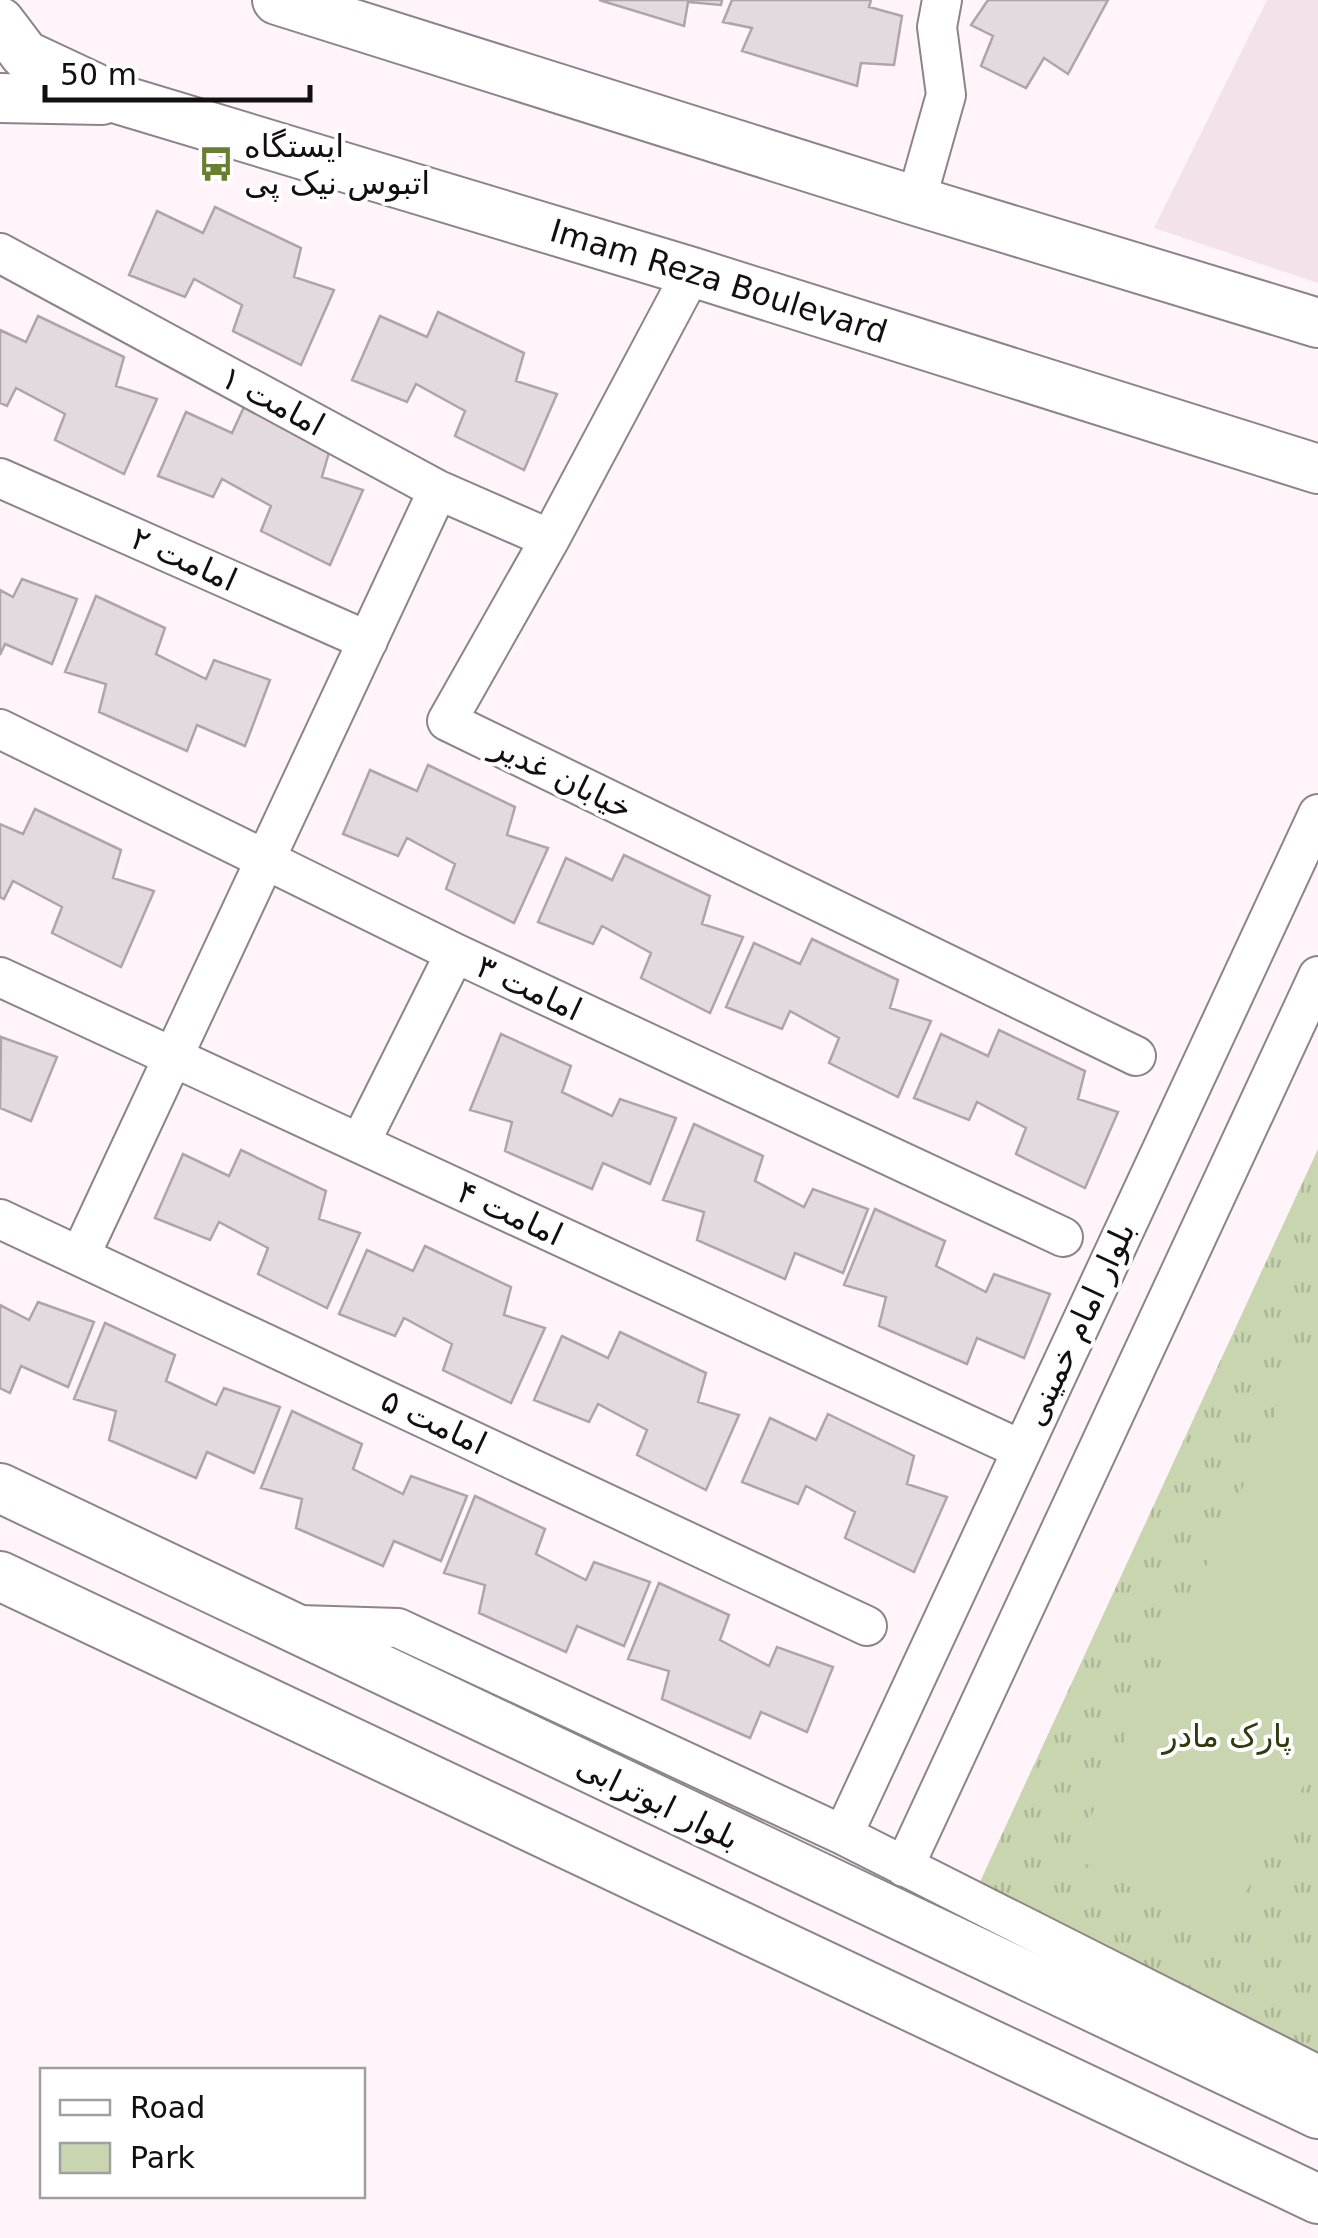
<svg xmlns="http://www.w3.org/2000/svg" width="1318" height="2238" font-family="'DejaVu Sans','Noto Sans Arabic',sans-serif">
  <style>
    .built { fill: #f3e2ec }
    .grass { fill: url(#grass-tufts) }
    .green { fill: #c8d5af }
    .building { fill: #e3dadf; stroke: #aea5aa; stroke-width: 2.5 }
    .lines { fill: none; stroke-linecap: round; stroke-linejoin: round }
    .minor-casing { stroke: #8c8489; stroke-width: 42 }
    .major-casing { stroke: #8c8489; stroke-width: 52 }
    .minor { stroke: #fff; stroke-width: 38 }
    .major { stroke: #fff; stroke-width: 48 }
    .labels { text-anchor: middle; dominant-baseline: central; stroke-width: 8; stroke-linejoin: round; paint-order: stroke }
    .poi-label { font-size: 32px; fill: #120f11; stroke: #fff; text-anchor: start }
    .street-label { font-size: 32px; fill: #120f11; stroke: #fff }
    .park-label { font-size: 32px; fill: #2f3b0c; stroke: #fff }
  </style>
  <defs>
    <pattern id="grass-tufts" width="24" height="20" patternUnits="userSpaceOnUse" patternTransform="scale(2.5)"><rect width="24" height="20" fill="#c8d5af"/><path d="M3 7l-1-3M5 7V3M7 7l1-3M15 17l-1-3M17 17v-4M19 17l1-3" fill="none" stroke="#abb696"/></pattern>
  </defs>
  <rect width="100%" height="100%" fill="#fef4fa"/>
  <path class="built" d="M1267,0H1318V283L1154,228Z"/>
  <path class="grass" d="M1318,1149V2060L973,1897Z"/>
  <path class="green" d="M1318,1324V1759L1223,1935L1072,1857Z"/>
  <path class="building" d="M599,0H722L721,5L688,2L684,26Z
    M732,0H871L869,7L902,16L894,65L861,63L857,86L742,51L752,28L723,22Z
    M988,0H1108L1068,74L1044,58L1026,88L981,66L993,36L971,25Z
    M215,207L301,248L294,277L334,290L301,365L233,331L242,305L194,279L185,297L129,275L157,211L203,233Z
    M438,312L524,353L516,381L557,394L524,470L455,436L465,411L416,384L407,402L352,380L380,316L427,337Z
    M38,316L124,357L116,386L157,399L124,474L55,440L65,414L16,388L7,406L0,403V330L26,342Z
    M244,407L330,449L322,477L363,490L330,565L261,531L271,506L222,479L213,497L158,476L186,412L232,433Z
    M22,579L77,599L52,664L5,644L0,655V590L13,597Z
    M96,596L165,628L156,654L206,679L214,660L270,680L245,746L197,725L187,751L99,712L106,684L65,672Z
    M428,765L515,807L507,835L548,848L514,923L446,889L455,864L407,838L398,856L343,834L370,770L417,791Z
    M35,809L121,850L113,878L154,891L121,967L52,933L62,907L13,881L4,899L0,897V824L23,834Z
    M624,855L710,896L702,924L743,937L710,1013L641,978L651,953L602,926L593,944L538,922L566,858L612,880Z
    M812,939L898,980L890,1008L931,1021L898,1097L829,1063L839,1038L790,1011L782,1029L726,1007L754,943L800,964Z
    M999,1030L1085,1071L1078,1099L1118,1112L1085,1188L1016,1154L1026,1128L977,1102L969,1120L914,1098L941,1034L988,1056Z
    M501,1034L571,1066L562,1092L612,1116L620,1099L676,1118L650,1184L603,1163L592,1189L505,1151L512,1122L470,1110Z
    M1,1037L57,1057L31,1121L0,1108Z
    M694,1124L763,1156L755,1181L804,1207L813,1189L868,1209L843,1273L795,1253L785,1279L697,1240L704,1212L663,1200Z
    M241,1150L326,1191L319,1219L360,1233L327,1308L258,1274L268,1248L219,1222L210,1240L155,1218L183,1154L229,1176Z
    M875,1209L945,1241L936,1266L986,1292L994,1274L1050,1294L1024,1358L977,1338L967,1364L879,1326L886,1297L844,1285Z
    M425,1246L511,1287L504,1315L545,1328L511,1403L443,1370L452,1344L404,1318L395,1336L339,1314L367,1250L413,1271Z
    M38,1302L94,1322L68,1387L21,1366L10,1393L0,1388V1305L29,1320Z
    M105,1323L175,1355L166,1381L216,1405L224,1388L280,1407L254,1473L207,1452L196,1478L109,1440L116,1411L74,1399Z
    M620,1332L706,1373L698,1402L739,1415L706,1490L637,1455L647,1430L598,1404L589,1422L534,1400L562,1336L608,1358Z
    M292,1411L362,1444L353,1469L403,1494L411,1476L467,1496L441,1561L394,1541L383,1566L296,1528L302,1499L261,1488Z
    M828,1414L914,1456L907,1484L947,1497L914,1572L845,1538L855,1512L806,1486L798,1504L742,1482L770,1418L816,1440Z
    M475,1496L545,1529L536,1554L586,1580L594,1562L650,1582L624,1646L577,1626L566,1652L479,1613L485,1585L444,1573Z
    M659,1583L729,1615L720,1640L769,1666L777,1647L833,1667L807,1732L761,1712L750,1738L662,1699L669,1671L628,1659Z"/>
  <g class="lines">
    <defs>
      <path id="minor" d="M916,201L946,95L937,27L942,0
        M0,253L438,490L550,539
        M692,272L550,539L447,721L1136,1056
        M0,478L368,641
        M0,729L455,953L1063,1237
        M0,977L1020,1449
        M360,1143L455,953
        M0,1219L867,1626
        M80,1256L438,490
        M299,1625L398,1628L843,1835L1318,2075
        M843,1835L1318,814
        M904,1867L1318,976"/>
      <g id="major">
        <path d="M277,0L916,201L1318,323"/>
        <path id="s1" d="M0,22L25,55L121,100L692,272L1318,469"/>
        <path d="M0,98L102,100"/>
        <path d="M0,1488L1318,2114"/>
        <path d="M0,1576L1318,2199"/>
      </g>
    </defs>
    <use href="#minor" class="minor-casing"/>
    <use href="#major" class="major-casing"/>
    <use href="#minor" class="minor"/>
    <use href="#major" class="major"/>
  </g>
  <defs>
    <symbol id="bus-bare" viewBox="-9 -9 18 18"><path d="M-5-6H5V4H4V6H2V4H-2V6H-4V4H-5ZM-3.5-4V0h7V-4ZM-3.5 1.2v1.5H-2V1.2ZM2 1.2v1.5H3.5V1.2Z" fill="#697e2f" stroke="#fff" stroke-width="2.5" paint-order="stroke"/></symbol>
  </defs>
  <g fill-rule="evenodd">
    <use href="#bus-bare" x="191" y="139" width="50" height="50"/>
  </g>
  <g class="labels">
    <g class="poi-label">
      <text x="244" y="146">ایستگاه<tspan x="244" dy="37">اتبوس نیک پی</tspan></text>
    </g>
    <g class="street-label">
      <text stroke="none"><textPath href="#s1" startOffset="772">Imam Reza Boulevard</textPath></text>
      <text transform="translate(273 401) rotate(28)">امامت ۱</text>
      <text transform="translate(184 559) rotate(24)">امامت ۲</text>
      <text transform="translate(562 777) rotate(26)">خیابان غدیر</text>
      <text transform="translate(529 988) rotate(25)">امامت ۳</text>
      <text transform="translate(510 1213) rotate(25)">امامت ۴</text>
      <text transform="translate(1079 1324) rotate(-65)">بلوار امام خمینی</text>
      <text transform="translate(434 1422) rotate(25)">امامت ۵</text>
      <text transform="translate(658 1802) rotate(26)">بلوار ابوترابی</text>
    </g>
    <g class="park-label">
      <text x="1227" y="1736">پارک مادر</text>
    </g>
  </g>
  <rect x="40" y="2068" width="325" height="130" fill="#ffffff" stroke="#a09fa0" stroke-width="2.5"/>
  <rect x="60" y="2100" width="50" height="15" fill="#ffffff" stroke="#a09fa0" stroke-width="2.5"/>
  <text x="130" y="2118" font-size="30" fill="#120f11">Road</text>
  <rect x="60" y="2143" width="50" height="30" fill="#c8d5af" stroke="#a09fa0" stroke-width="2.5"/>
  <text x="130" y="2168" font-size="30" fill="#120f11">Park</text>
  <path d="M45 85v15h265v-15" fill="none" stroke="#120f11" stroke-width="5"/>
  <text x="60" y="85" font-size="30" fill="#120f11" stroke="#ffffff" stroke-width="8" paint-order="stroke">50 m</text>
</svg>
